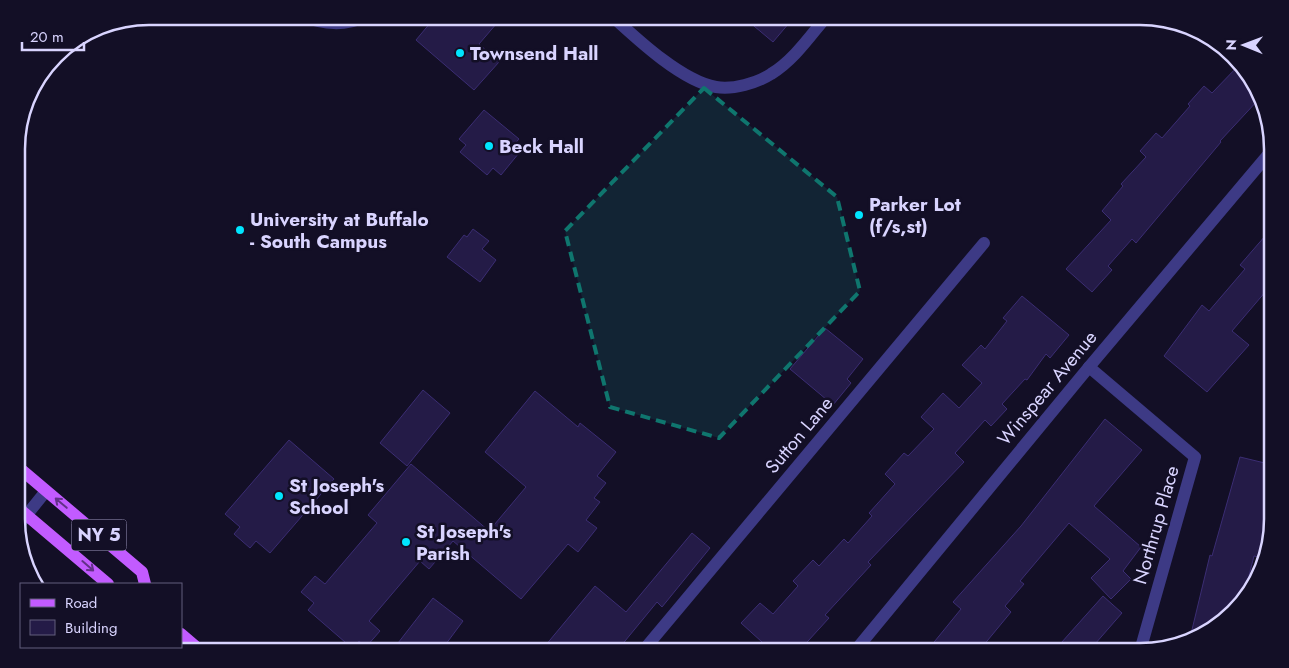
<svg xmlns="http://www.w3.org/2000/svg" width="1289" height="668" font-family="Jost,sans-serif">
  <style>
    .building { fill: #241b47; stroke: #3b2d73 }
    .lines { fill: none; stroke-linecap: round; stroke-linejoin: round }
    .minor { stroke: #3d3a85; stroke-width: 12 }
    .tertiary { stroke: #3d3a85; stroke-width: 12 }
    .primary { stroke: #c25bff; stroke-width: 12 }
    .oneway { stroke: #623188 }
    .marked { fill: #0f766e; fill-opacity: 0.2; stroke: #0f766e; stroke-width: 4; stroke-dasharray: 10 6; stroke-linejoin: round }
    .poi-dot { fill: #00e5ff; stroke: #130f26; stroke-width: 2 }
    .labels { text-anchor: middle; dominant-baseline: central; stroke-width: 5; stroke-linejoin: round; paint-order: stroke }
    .shield { fill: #130f26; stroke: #9e99be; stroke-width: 1 }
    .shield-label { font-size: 18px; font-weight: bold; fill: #d9d4ff }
    .poi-label { font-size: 19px; font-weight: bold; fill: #d9d4ff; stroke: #130f26; text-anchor: start }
    .street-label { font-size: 19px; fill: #d9d4ff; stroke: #130f26 }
    .rim { fill: none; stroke: #d9d4ff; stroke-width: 2.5 }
  </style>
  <rect width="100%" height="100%" fill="#130f26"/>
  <path class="building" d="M436,16H503L479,44L499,62L474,90L416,40Z
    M742,16H795L773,42Z
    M1239,65L1250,75L1259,99L1220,141L1221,142L1136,243L1132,239L1108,266L1112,270L1092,292L1066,269L1111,220L1102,211L1123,186L1121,184L1146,157L1140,151L1156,133L1162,138L1190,106L1188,104L1204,86L1212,93Z
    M484,110L519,139L512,147L519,153L501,175L493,168L487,175L460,152L466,145L459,139Z
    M1272,228V284L1232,331L1249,345L1207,392L1164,356L1202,305L1209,311L1245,269L1240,265Z
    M473,229L489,241L482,249L496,260L480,282L447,257L464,235L467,237Z
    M1022,296L1069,335L1050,358L1046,354L1027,380L1025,379L1002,404L1007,409L991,426L985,420L955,453L964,462L868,562L871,565L825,615L829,618L798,652H753L762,642L741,623L760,603L773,614L798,586L793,581L813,560L819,566L844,539L848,543L872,516L869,513L895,484L885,474L904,453L908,456L934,429L921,417L943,393L959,408L982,383L962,365L981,345L985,349L1007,321L1003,318Z
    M825,328L863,359L847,379L851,383L833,405L790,369Z
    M423,390L450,413L407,466L380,443Z
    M535,391L578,427L580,423L616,452L597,476L606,483L594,498L600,502L586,520L597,528L578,552L568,544L521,599L453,541L429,569L420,561L369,621L380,631L366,647L359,641L353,649L308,610L314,603L301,592L315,576L325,584L377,523L368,515L411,464L489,531L526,487L485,452Z
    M1105,419L1142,450L1094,506L1141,547L1123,571L1131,579L1111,599L1091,578L1110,559L1069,523L1020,581L1024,584L1005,606L1011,612L978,652H926L961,609L953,602L1021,526Z
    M289,440L334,479L270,553L256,541L250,548L234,534L240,527L225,514Z
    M1240,457L1273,465V520L1264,558L1254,556L1244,595L1214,630L1190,638L1210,555L1212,556Z
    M692,533L710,548L662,607L657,602L616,652H540L595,586L626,612Z
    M1103,596L1122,613L1088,652H1053Z
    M433,598L463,621L440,652H391Z"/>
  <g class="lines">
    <path class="minor" d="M300,16C325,24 343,27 367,16
      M612,16C638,40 682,81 716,87C733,90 757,83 771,74C794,60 810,36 827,16
      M1089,367L1195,457L1140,651
      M17,527L46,491
      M642,652L984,243"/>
    <path class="tertiary" d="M854,652L1089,367L1272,150"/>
    <path class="primary" d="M17,466L142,572L145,584
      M17,507L108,584
      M181,634L202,652"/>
  </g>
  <defs><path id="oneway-shaft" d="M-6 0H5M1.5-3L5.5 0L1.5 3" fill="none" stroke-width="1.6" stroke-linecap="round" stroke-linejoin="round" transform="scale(1.25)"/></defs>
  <g class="oneway">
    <use href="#oneway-shaft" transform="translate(61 503) rotate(-140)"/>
    <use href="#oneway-shaft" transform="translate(88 566) rotate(41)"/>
  </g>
  <path class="marked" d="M704,88L837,197L860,291L719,438L610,407L565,231Z"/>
  <g class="poi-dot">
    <circle cx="460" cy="53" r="5"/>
    <circle cx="489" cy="146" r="5"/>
    <circle cx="859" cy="215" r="5"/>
    <circle cx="240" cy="230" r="5"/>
    <circle cx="279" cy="496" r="5"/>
    <circle cx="406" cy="542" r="5"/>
  </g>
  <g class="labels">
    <rect class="shield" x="71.5" y="519.5" width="55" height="31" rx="4"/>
    <g class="shield-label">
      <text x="99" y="535">NY 5</text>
    </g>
    <g class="poi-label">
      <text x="470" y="53">Townsend Hall</text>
      <text x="499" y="146">Beck Hall</text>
      <text x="869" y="204">Parker Lot<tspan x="869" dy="22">(f/s,st)</tspan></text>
      <text x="250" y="219">University at Buffalo<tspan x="250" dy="22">- South Campus</tspan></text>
      <text x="289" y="485">St Joseph's<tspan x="289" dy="22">School</tspan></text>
      <text x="416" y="531">St Joseph's<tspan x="416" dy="22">Parish</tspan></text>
    </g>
    <g class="street-label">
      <text transform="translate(1047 388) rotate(-50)">Winspear Avenue</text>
      <text transform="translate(799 435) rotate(-50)">Sutton Lane</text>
      <text transform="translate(1156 525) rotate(-74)">Northrup Place</text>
    </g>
  </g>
  <path d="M0 0H1289V668H0ZM149 25H1140A124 124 0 0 1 1264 149V519A124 124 0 0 1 1140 643H149A124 124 0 0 1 25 519V149A124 124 0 0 1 149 25Z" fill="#130f26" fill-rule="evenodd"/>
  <path class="rim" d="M149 25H1140A124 124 0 0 1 1264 149V519A124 124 0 0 1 1140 643H149A124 124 0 0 1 25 519V149A124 124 0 0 1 149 25Z"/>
  <rect x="20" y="583" width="162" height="65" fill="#130f26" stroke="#625e7d"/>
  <rect x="30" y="599" width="25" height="8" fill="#c25bff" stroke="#625e7d"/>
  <text x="65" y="608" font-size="15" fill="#d9d4ff">Road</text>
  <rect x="30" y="620" width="25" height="15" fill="#241b47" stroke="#625e7d"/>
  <text x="65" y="633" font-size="15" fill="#d9d4ff">Building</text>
  <g transform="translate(1244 45) rotate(271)" stroke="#130f26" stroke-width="4" paint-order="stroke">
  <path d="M0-4L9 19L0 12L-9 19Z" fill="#d9d4ff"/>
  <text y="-8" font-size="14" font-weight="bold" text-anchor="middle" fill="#d9d4ff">N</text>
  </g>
  <path d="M22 42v8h62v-8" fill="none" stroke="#d9d4ff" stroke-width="2.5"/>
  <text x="30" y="42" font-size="15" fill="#d9d4ff" stroke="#130f26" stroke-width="4" paint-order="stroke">20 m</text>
</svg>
